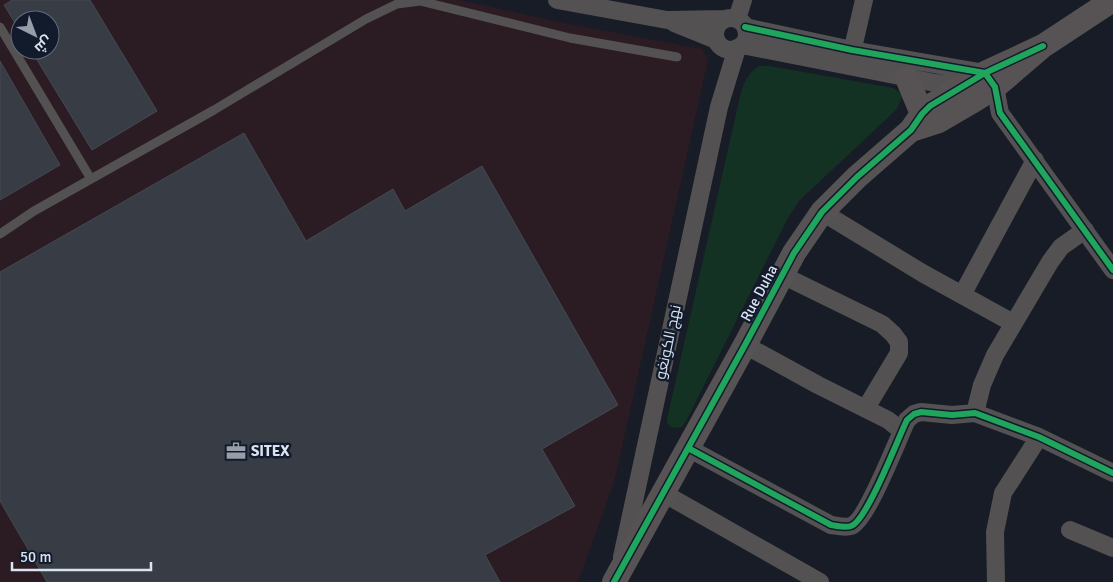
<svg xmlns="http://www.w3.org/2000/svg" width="1113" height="582" font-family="Signika,Cairo,sans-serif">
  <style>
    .industrial { fill: #2b1c23; fill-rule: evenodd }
    .green { fill: #143223 }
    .building { fill: #373c45; stroke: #454952 }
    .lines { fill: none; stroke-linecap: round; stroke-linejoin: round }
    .lane { stroke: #535152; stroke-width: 9 }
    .street { stroke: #535152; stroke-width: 18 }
    .secondary { stroke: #575354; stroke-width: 24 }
    .cycleway-casing { stroke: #111b2c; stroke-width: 9 }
    .cycleway { stroke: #20a55d; stroke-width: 6 }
    .labels { text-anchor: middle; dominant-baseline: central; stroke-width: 5; stroke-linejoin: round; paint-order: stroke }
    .street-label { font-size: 15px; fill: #dce3f0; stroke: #111b2c }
    .poi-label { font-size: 15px; font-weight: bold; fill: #dce3f0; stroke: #111b2c; text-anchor: start }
  </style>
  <rect width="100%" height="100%" fill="#171c26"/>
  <path class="industrial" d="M0,0H461L563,23L702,49L708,60L614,483L578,582H0ZM20,20H50V50H20Z"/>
  <path class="green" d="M759,66H770L893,88L899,92L902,97L897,109L799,201L788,218L686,421L682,427L673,428L668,425L667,419L741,92C745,81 748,73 759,66Z"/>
  <path class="building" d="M12,0H90L157,111L92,150L31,50H50V20H20V31L4,5Z
    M0,61L60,165L0,200Z
    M244,133L306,241L393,189L405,211L482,166L618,405L542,449L575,506L485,555L500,582H47L0,501V272Z"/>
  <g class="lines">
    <path class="lane" d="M0,27L91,179
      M0,234L34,211L214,110L366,19L397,4L420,1L570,38L677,57"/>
    <path class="street" d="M557,0L667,20L725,19
      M715 34a16 16 0 1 1 32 0a16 16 0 1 1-32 0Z
      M737,19L743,0
      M674,23L716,40
      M745,27L852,50L985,73L995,87L1000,113L1113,270
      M742,45L935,83L965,87L966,88
      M850,61L864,0
      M822,212L924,274L1013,323
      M782,275L882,324L893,334L899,342V353L866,408
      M962,295L1035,160
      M745,345L818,385L888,420L902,431
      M975,413L982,385L995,355L1050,262L1061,247L1085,230
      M688,448L831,525C838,526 845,528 851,526C867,521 898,438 907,420L914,414L921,412L952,415L975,413L1039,437L1113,473
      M663,493L820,582
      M1070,530L1113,548
      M622,557L719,107L737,48
      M996,582L995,532L1003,493L1039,437"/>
    <path class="secondary" d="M907,78L922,114
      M911,130L939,121L975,100L995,87L1043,46L1113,0
      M614,582L745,345L794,253L822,212L857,177L911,130L922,114L930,106L985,73L1043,46"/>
    <defs>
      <path id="cycleway" d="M745,27L852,50L985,73L995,87L1000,113L1113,270
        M688,448L831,525C838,526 845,528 851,526C867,521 898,438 907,420L914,414L921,412L952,415L975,413L1039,437L1113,473
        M614,582L745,345L794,253L822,212L857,177L911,130L922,114L930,106L985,73L1043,46"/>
    </defs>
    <use href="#cycleway" class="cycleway-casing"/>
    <use href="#cycleway" class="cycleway"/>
  </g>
  <defs>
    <symbol id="office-bare" viewBox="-9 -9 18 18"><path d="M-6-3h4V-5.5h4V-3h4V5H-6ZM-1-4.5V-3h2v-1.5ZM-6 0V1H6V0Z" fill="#979da9" stroke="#111b2c" stroke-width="2.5" paint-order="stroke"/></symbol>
  </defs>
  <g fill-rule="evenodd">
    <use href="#office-bare" x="222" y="437" width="28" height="28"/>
  </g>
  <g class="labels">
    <g class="street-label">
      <text transform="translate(759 293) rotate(-62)">Rue Duha</text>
      <text transform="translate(668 342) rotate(-78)">نهج الكونغو</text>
    </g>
    <g class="poi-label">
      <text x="251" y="451">SITEX</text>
    </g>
  </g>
  <g transform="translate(35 35) rotate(138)"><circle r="24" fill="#111b2c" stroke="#626b7a"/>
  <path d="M0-4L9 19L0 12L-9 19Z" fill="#979da9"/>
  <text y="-8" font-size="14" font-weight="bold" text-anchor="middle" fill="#dce3f0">ش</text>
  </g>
  <path d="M12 562v8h139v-8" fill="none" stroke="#dce3f0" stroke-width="2.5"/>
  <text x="20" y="562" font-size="15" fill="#dce3f0" stroke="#111b2c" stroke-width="4" paint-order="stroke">50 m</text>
</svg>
